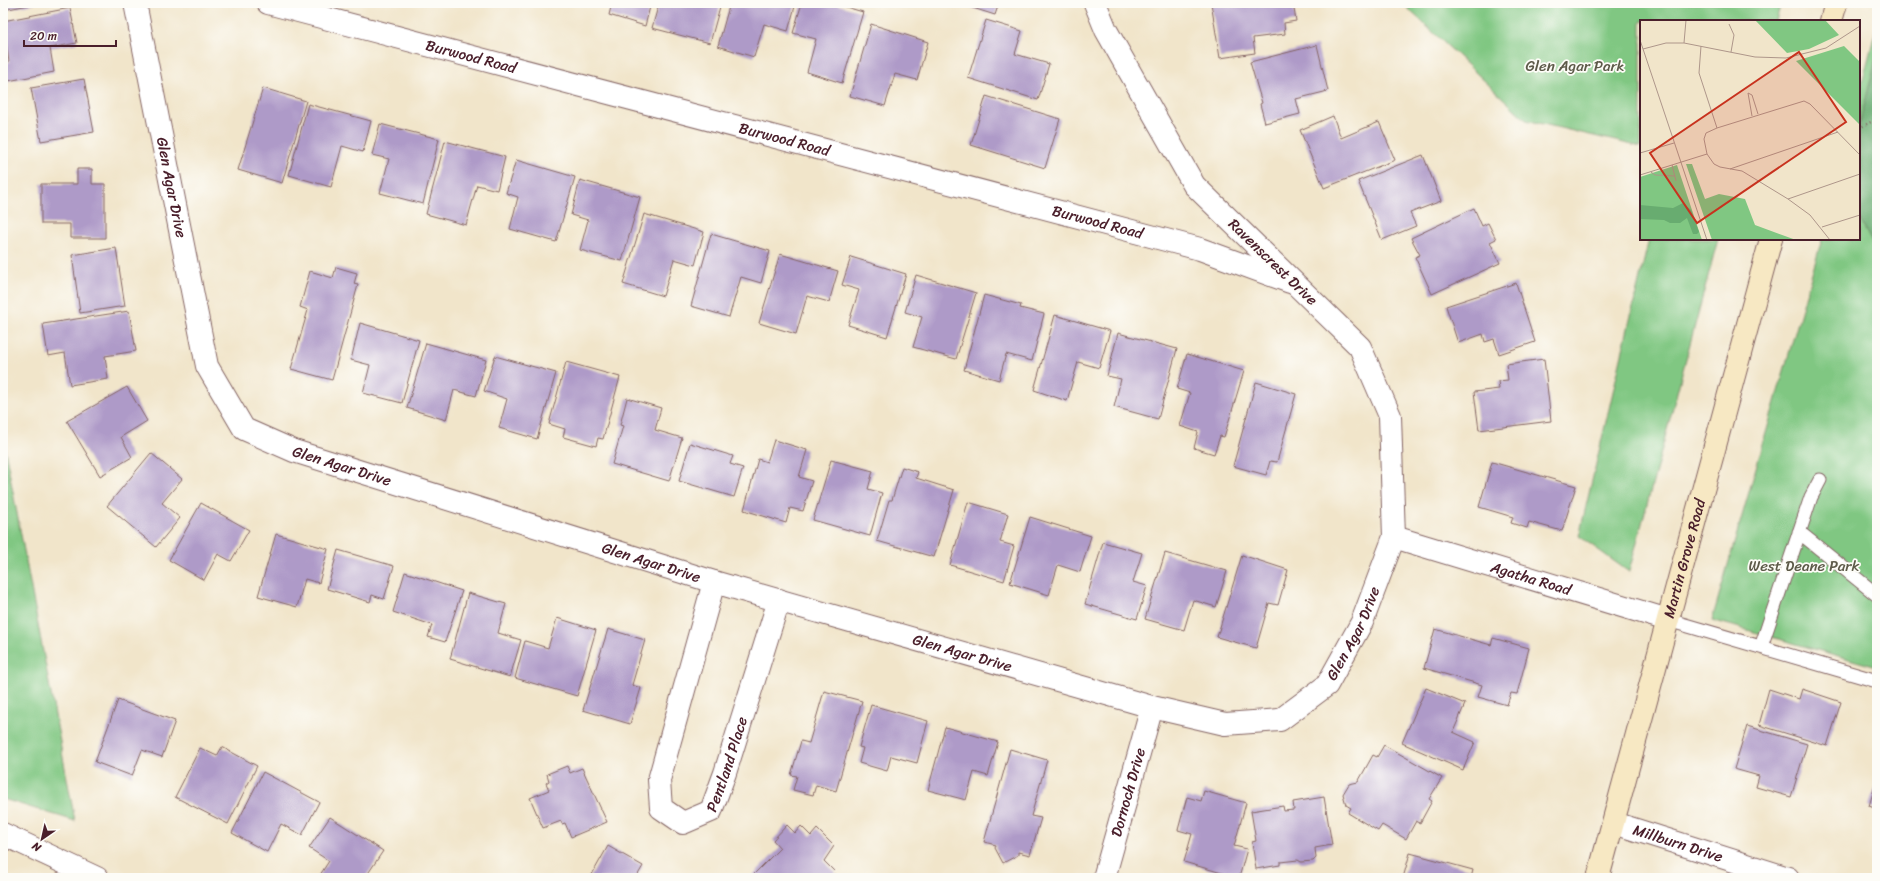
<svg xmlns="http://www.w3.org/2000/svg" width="1880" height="881" font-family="Sriracha,sans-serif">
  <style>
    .green { fill: #80c782; stroke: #657356 }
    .forest { fill: #68ac70; stroke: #59664e }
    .building { fill: #ae9ac8 }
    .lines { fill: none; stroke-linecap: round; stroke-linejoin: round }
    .service-casing { stroke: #846463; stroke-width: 15 }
    .minor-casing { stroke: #846463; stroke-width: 24 }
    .tertiary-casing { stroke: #846463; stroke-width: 24 }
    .secondary-casing { stroke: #846463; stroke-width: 24 }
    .path { stroke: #846463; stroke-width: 2.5; stroke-dasharray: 1 3; stroke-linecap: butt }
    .service { stroke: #fff; stroke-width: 13 }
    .minor { stroke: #fff; stroke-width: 22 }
    .tertiary { stroke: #fff; stroke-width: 22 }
    .secondary { stroke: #f7e8c3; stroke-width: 22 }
    .labels { text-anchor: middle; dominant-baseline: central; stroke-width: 3.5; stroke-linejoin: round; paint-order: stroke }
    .street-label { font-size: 15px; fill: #4a1f2b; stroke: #fdfcf7 }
    .park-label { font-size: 15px; fill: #5d5a49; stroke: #fdfcf7 }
    .inset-road { fill: none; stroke: #ae968a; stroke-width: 1 }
    .view { fill: #c8321e; fill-opacity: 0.15; stroke: #c8321e; stroke-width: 2 }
    .inset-edge { fill: none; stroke: #4a1f2b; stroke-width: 2 }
  </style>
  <rect width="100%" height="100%" fill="#fdfcf7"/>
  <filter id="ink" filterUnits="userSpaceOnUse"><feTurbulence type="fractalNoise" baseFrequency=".025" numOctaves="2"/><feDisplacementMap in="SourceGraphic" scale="8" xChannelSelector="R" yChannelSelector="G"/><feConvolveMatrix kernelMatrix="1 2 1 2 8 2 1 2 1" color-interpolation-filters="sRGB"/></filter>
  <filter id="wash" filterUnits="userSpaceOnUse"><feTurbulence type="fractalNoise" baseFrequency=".012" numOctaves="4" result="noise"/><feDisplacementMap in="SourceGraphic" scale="16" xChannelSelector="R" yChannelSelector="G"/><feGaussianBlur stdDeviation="0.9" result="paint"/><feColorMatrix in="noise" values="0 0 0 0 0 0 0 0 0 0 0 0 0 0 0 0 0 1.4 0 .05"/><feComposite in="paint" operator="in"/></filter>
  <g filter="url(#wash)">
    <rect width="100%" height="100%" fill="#f1e5ca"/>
    <path class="green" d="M1402,3H1781L1776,21H1641V147L1526,120Z
      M1877,25V667L1712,620L1822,239H1859V95Z
      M1649,239H1718L1629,572L1579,536Z
      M3,439L75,821L3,799Z"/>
    <path class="forest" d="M1877,55V252L1859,218V126Z"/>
    <g id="blocks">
      <path class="building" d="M3,3H34V4L3,10Z
        M612,3H651L645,26L609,15Z
        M659,3H721L710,43L652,28Z
        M730,3H796L788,31L764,24L754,57L718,46Z
        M802,3H832L863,12L842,83L807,72L816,39L793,33Z
        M957,3H999L995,15Z
        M1211,3H1293L1296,21L1284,23L1285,34L1253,38L1255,53L1220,58Z
        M70,8L77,43L50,48L54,72L3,82V63L9,62L3,21Z
        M986,20L1022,31L1015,54L1049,64L1038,100L968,78Z
        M871,24L928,42L917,80L895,74L885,106L850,96Z
        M1317,45L1328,91L1296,99L1300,114L1265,123L1260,104L1262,103L1250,62Z
        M84,79L94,132L41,141L31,88Z
        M263,88L306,101L282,183L238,170Z
        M986,96L1060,119L1045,168L971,145Z
        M308,104L371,121L363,152L342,146L331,187L289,175Z
        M1333,116L1341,138L1379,122L1395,160L1324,188L1300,130Z
        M380,124L439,139L423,204L380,193L389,159L372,155Z
        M445,141L505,157L497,190L477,185L466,225L426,214Z
        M1423,155L1441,201L1410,213L1416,226L1382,240L1358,181Z
        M516,160L575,177L556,242L510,229L518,197L506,193Z
        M77,169H92V184H105V238H70V224H41V184H77Z
        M580,180L640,197L622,261L580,250L588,220L571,215Z
        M1474,208L1482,226L1488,223L1496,239L1490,242L1500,263L1432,294L1415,257L1420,255L1411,238Z
        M644,214L704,232L695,265L674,259L663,296L623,284Z
        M711,234L770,251L761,283L741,277L729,317L691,306Z
        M116,248L125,306L80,313L72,255Z
        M780,254L838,271L829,302L807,296L796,334L759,323Z
        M851,257L906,274L887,337L848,325L859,290L842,285Z
        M336,267L357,273L354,284L358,285L332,380L291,369L308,310L300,307L310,271L333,278Z
        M916,275L976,293L956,359L913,347L922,317L905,312Z
        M1516,283L1535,342L1499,354L1494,339L1485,342L1483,334L1458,343L1446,306Z
        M984,295L1021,305L1020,308L1044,314L1032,361L1006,354L999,380L964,370Z
        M129,311L136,351L105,356L108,379L70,385L65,353L48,356L43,324Z
        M1055,315L1110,331L1099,368L1078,362L1067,401L1034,390Z
        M360,323L419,340L402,403L363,393L370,365L351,360Z
        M1118,333L1177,349L1158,419L1114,407L1121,379L1107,376Z
        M426,343L486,360L476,396L454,390L446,420L407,408Z
        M1187,354L1244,371L1224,437L1220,436L1214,454L1194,448L1198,432L1180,426L1190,393L1177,389Z
        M495,356L556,373L537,439L499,428L507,399L484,391Z
        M1544,359L1551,421L1479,430L1474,392L1499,389L1498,381L1508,380L1506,364Z
        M566,362L620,377L603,439L598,438L596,446L563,437L565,429L549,424Z
        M1256,382L1296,394L1277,462L1270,461L1266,475L1233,466Z
        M127,387L147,421L121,437L132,457L100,476L67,421Z
        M627,398L661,408L655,430L682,438L669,481L612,464L623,426L620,425Z
        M774,440L807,450L799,477L812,481L803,511L790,508L786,523L744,510L758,459L767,462Z
        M690,443L733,456L730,464L743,468L734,497L679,481Z
        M151,453L182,479L162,503L180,518L156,547L107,506Z
        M831,460L873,471L868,489L882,493L870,536L813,520Z
        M1492,462L1576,486L1562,531L1529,522L1527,528L1511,523L1513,517L1479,507Z
        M902,467L918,472L916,478L954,490L934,557L877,541L889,500H892Z
        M968,502L1008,514L1000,542L1014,546L1004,581L950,565Z
        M201,503L249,530L231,561L218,554L204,580L169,560Z
        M1030,517L1091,536L1080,572L1058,565L1049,595L1010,583Z
        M276,534L328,549L319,583L305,579L297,607L258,596Z
        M1103,542L1142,553L1133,582L1147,586L1137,619L1085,604Z
        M338,550L394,566L384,599L372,595L370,602L327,589Z
        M1165,553L1227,571L1216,607L1193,600L1184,630L1145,619Z
        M1242,555L1288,570L1278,605L1269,603L1256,648L1217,637Z
        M405,572L462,591L445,642L428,637L432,625L393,612Z
        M468,593L506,604L498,633L521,640L510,677L450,659Z
        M557,618L596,630L577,696L515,678L525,641L548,648Z
        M608,629L645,640L632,685L641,688L630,724L583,710Z
        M1435,629L1491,645L1493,638L1529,648L1517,694L1511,693L1507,705L1478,697L1482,685L1424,668Z
        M1426,688L1465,704L1453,732L1475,742L1463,770L1402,743Z
        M1769,689L1799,699L1802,689L1841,702L1827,746L1759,725Z
        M824,691L862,701L836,791L816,785L813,795L793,790L797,776L791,775L801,741L809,743Z
        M118,700L175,721L162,757L142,750L132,776L95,762Z
        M871,705L928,721L917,763L891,756L887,771L859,763L863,748L859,747Z
        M1747,726L1807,744L1791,797L1756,787L1759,776L1734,769Z
        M945,727L998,742L988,776L974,772L966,800L928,790Z
        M1384,745L1442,778L1429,799L1432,801L1420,823L1416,821L1406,839L1382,825L1378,831L1348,813L1351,808L1346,805L1343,794L1349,784L1358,782L1373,755L1377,757Z
        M222,747L257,766L228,824L175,797L200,748L217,756Z
        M1010,749L1047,760L1031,816L1041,818L1030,855L1018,852V855L1003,863L995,848L996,845L984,842Z
        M567,766L570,773L582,768L607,822L571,837L565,823L562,824L561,821L543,828L530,798L549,790L546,783L549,781L547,774Z
        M263,772L319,802L302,835L281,824L267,852L232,833Z
        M1877,779V809L1869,806Z
        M1204,791L1246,803L1234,846L1247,849L1239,878L1184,862L1192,834L1178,830L1187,797L1201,801Z
        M1324,797L1332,845L1315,848L1316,858L1313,861L1301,862L1298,860L1280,862V865L1256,869L1252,842L1256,841L1251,811L1283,806L1284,811L1294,810L1293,802Z
        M330,817L383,851L365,878H318L329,861L309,848Z
        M787,825L795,833L801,826L811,836L817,829L834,846L824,861L836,873L830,878H756L753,875L780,848L773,840Z
        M608,846L643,866L636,878H590Z
        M1410,853L1473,870L1471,878H1403Z"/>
    </g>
  </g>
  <g filter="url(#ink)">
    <use href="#blocks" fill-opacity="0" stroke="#846463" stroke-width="1"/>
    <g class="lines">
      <defs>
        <path id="service" d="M1799,532L1877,595
          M1668,620L1877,681
          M1761,647L1811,497L1820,480"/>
        <g id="minor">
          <path id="s1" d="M135,3L207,366L244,429L294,451L714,582L1152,707L1225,724L1280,720L1327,685L1362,622L1394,537L1390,416L1360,347L1194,185L1106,30L1095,3"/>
          <path id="s2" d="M268,3L1200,249L1290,282"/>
          <path id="s3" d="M1394,537L1668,620"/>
          <path id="s4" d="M714,582L659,780L661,808L683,823L711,811L725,773L779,600"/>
          <path id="s5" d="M1614,823L1788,878"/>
          <path id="s6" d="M1104,878L1152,707"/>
        </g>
        <path id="tertiary" d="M3,834L97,878"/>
        <g id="secondary">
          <path d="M1831,21L1836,3"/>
          <path id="s7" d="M1598,878L1771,239"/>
        </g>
      </defs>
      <use href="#service" class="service-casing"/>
      <use href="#minor" class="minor-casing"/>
      <use href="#tertiary" class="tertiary-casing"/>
      <use href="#secondary" class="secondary-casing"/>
      <path class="path" d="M1859,128L1877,119"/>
      <use href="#service" class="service"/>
      <use href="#minor" class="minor"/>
      <use href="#tertiary" class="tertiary"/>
      <use href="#secondary" class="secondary"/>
    </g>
  </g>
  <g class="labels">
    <g class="street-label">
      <text stroke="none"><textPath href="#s2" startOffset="210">Burwood Road</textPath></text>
      <text stroke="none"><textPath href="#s2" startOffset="534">Burwood Road</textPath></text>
      <text stroke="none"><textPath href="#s1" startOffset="188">Glen Agar Drive</textPath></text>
      <text stroke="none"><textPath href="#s2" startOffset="858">Burwood Road</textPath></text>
      <text transform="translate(1273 262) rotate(44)">Ravenscrest Drive</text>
      <text stroke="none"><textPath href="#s1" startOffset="548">Glen Agar Drive</textPath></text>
      <text stroke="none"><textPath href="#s7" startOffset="331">Martin Grove Road</textPath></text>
      <text stroke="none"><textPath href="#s1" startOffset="872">Glen Agar Drive</textPath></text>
      <text stroke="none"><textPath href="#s3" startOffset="143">Agatha Road</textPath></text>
      <text stroke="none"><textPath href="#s1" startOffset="1640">Glen Agar Drive</textPath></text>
      <text stroke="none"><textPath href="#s1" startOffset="1196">Glen Agar Drive</textPath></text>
      <text stroke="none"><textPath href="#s4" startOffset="340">Pentland Place</textPath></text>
      <text stroke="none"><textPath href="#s6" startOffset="89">Dornoch Drive</textPath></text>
      <text stroke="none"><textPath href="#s5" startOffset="67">Millburn Drive</textPath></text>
    </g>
    <g class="park-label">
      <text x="1575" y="66">Glen Agar Park</text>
      <text x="1804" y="566">West Deane Park</text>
    </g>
  </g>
  <g transform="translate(1640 20)">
    <rect width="220" height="220" fill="#f1e5ca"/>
    <path d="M115,0H185L199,15L169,29L147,33ZM204,26L220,42V105L156,41ZM46,144H52L65,179L79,174L105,179L115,205L156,220H72ZM37,145L62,220H0V157Z" fill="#80c782"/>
    <path d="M43,183L51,190L59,212L57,214H53L47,198L40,203H30L24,200L0,199V185L33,188Z" fill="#68ac70"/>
    <path class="inset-road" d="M89,4L94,15L91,32M0,20L67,220M44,23L46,0M61,26L59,53L77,108M3,29L26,23H44L115,37L146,38L186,28L220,6M112,96L108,73L112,75L118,94M0,133L34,123M32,145L36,161M90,149L198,112M11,152L15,155L35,156M0,155L67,134M148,179L220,154M182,207L220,195M190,220L170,195L148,179L102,151L80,147L74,144L67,134L64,119L66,113L77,108L164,81L170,84L220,135"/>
    <path class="view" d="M159,32L206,102L57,203L10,133Z"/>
    <rect width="220" height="220" class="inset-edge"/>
  </g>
  <rect width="1880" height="881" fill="none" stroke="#fdfcf7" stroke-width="16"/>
  <g transform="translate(42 839) rotate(214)" stroke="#fdfcf7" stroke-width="3" paint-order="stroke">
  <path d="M0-3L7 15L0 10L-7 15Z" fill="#4a1f2b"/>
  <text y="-6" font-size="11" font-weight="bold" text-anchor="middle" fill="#4a1f2b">N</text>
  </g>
  <path d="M24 40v6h92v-6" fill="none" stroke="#4a1f2b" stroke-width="2"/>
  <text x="30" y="40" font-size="12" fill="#4a1f2b" stroke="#fdfcf7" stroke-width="3" paint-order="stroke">20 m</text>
</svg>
